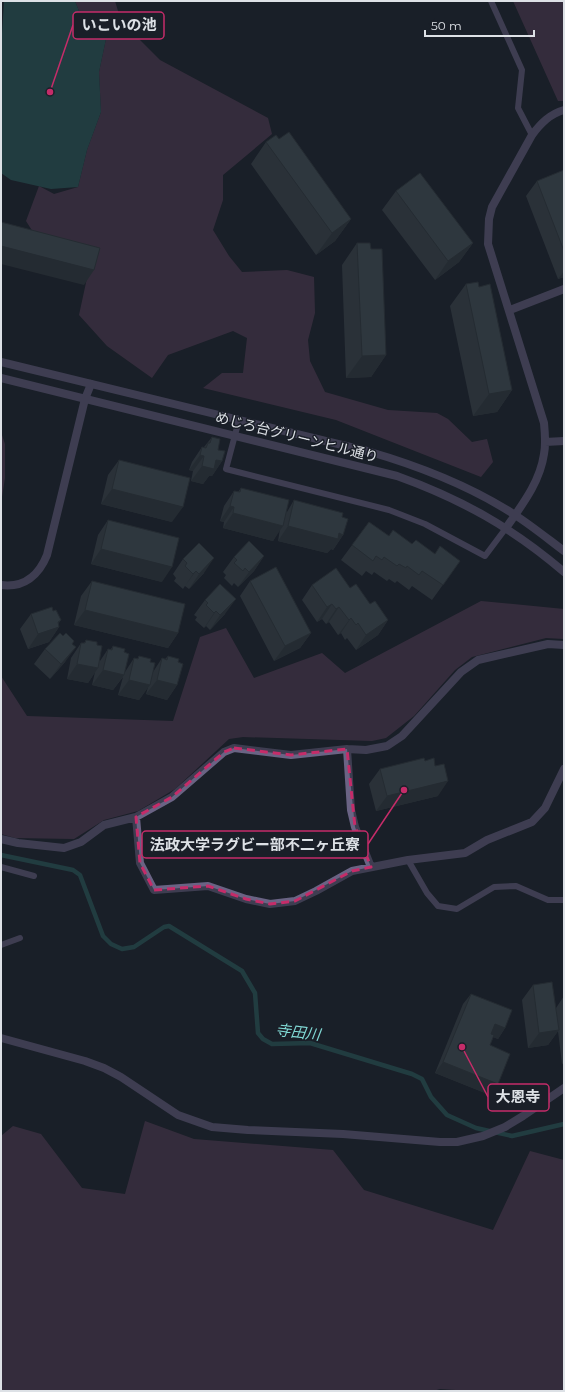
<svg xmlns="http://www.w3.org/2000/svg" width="565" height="1392" font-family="Montserrat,'Noto Sans JP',sans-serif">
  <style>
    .green { fill: #563d55 }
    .water { fill: #2b605e }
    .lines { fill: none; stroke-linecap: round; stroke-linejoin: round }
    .stream { stroke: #2b605e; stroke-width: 4.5 }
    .service { stroke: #6a6384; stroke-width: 6 }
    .minor { stroke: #6a6384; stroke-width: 8 }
    .tertiary { stroke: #6a6384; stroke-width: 8 }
    .wall { fill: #3e484d }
    .shaded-wall { fill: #323b3e }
    .building { fill: #485459; stroke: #323b3e }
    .marked { fill: none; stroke: #c52c69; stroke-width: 3; stroke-dasharray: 8 5; stroke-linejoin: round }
    .labels { text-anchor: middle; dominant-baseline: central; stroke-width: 3; stroke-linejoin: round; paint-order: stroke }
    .street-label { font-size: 14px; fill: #dde1e6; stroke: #1a1f28 }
    .water-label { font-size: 15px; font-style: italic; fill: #80d9d5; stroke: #1a1f28 }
    .leader { fill: none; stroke: #c52c69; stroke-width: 1.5 }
    .callout-dot { fill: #c52c69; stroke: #1a1f28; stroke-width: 1.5 }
    .callout { fill: #1a1f28; stroke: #c52c69; stroke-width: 1.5 }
    .callout-label { font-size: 15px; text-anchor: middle; font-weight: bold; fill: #dde1e6 }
  </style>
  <rect width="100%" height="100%" fill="#1a1f28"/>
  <path class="green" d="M75,1H115L121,21L160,60L268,118L272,134L223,175V200L213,230L229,256L242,272L287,270L314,277L315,313L308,340L310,361L325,392L388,410L437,413L448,419L472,442L487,439L493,462L481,477L336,420L203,388L222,373H243L247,338L233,331L168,355L152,378L107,346L79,315L92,255L33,232L26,221L39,186L54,194L78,187L87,150L101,112L99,72L106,39L81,16Z
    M513,1H564V101H558Z
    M1,432L5,444V478L1,503Z
    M481,601L564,609V639L546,638L472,657L455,670L414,716L386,738L372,741L243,737L229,739L175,789L138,811L104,820L74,839L15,838L1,834V676L27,716L173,721L200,637L226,628L254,678L322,653L345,673Z
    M145,1121L194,1139L333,1150L364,1190L493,1230L530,1151L564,1160V1391H471L440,1389L433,1391H1V1136L13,1126L41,1134L82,1188L125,1194Z"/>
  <path class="water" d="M4,1H75L81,16L106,39L99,72L101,112L87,150L78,187L51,189L11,180L1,173V50Z"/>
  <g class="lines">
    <path class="stream" d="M1,855L73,870L80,875L103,936L111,944L122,949L134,947L164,927L169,926L242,971L255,993L258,1033L263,1039L272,1044L310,1043L412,1074L422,1079L431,1097L447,1115L476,1128L512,1136L564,1124"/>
    <path class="service" d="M491,1L522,70L518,108L532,135
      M239,420L226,469L389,510L425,524L485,556L506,528
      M408,860L427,893L438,906L457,909L494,887L516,886L548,900H564
      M1,867L34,876
      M1,945L20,938"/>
    <path class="minor" d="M510,310L564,289
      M545,442L564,441
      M506,528C522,505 540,482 544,454C546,444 545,433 544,423L488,244L489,219L492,207L532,135C541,123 550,114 564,110
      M1,585C24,588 39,575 47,555L85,399L91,384
      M347,749L351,810L355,827L371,867
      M136,817L140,863L154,890L208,886L246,899L270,904L295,901L316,891L352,871L408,860L465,853L487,840L532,822L545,808L564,769
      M1,839L18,843L64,848L81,842L104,825L136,817L172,797L224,752L234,748L291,755L347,749L366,750L387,746L402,736L461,672L478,660L548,644L564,645"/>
    <path class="tertiary" d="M1,362L367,451C419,466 469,485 515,515C532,526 548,539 564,551
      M1,378L397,476C461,499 513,528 564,572
      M1,1038L85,1061L104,1068L121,1077L178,1115L212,1127L248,1130L343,1134L440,1142H457L483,1136L505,1127L523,1116L564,1088"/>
  </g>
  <path class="wall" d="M279,139L351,219L335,241L316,255L251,164L266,142Z
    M564,170V277L558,279L526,196L537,181Z
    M396,191L473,243L459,262L435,280L382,210Z
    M357,243L371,249L386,355L371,377L346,378L342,265Z
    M466,284L479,287L512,390L497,412L473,416L450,306Z
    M212,437L218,450L222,461L212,476H209L203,484L191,481L193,471L189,470L192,462L202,447H204Z
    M119,460L172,522L101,504L108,475Z
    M241,488L287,512L294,500L342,517L343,535L333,550L331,549L327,553L278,541L280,529L273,541L223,528L224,522L220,521L224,506L234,491L238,492Z
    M108,520L162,582L91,564L98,535Z
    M369,522L389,536L412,544L435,554L460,561L432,600L412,586L409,590L397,581L395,583L389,579L387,581L374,572L372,575L366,571L362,576L341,560Z
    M264,556L254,571L238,587L234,583L232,586L224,578L226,575L223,572L234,557Z
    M183,559L204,573L189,589L185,586L183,589L174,581L176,578L173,574Z
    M92,581L178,633L168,648L74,625L81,596Z
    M250,581L311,633L300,648L274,661L240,596Z
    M312,585L350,588L370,604L388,620L378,635L356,650L347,638L345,640L341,633L338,635L329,622L326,624L322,619L317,622L302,600Z
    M205,600L225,614L210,630L206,626L204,628L195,620L197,617L194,615Z
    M53,611L61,620L58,624L59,627L49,642L28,649L20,629L31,614Z
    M63,636L74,641L72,644L65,662L50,679L34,664L45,649Z
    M86,640L97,645L100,661L108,649H111L113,646L124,652L125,672L134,658L137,659L139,656L150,662L153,672L162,658L165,659L168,656L178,662L177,685L167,700L146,694L148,687L139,700L118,695L123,677L113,690L92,685L95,672L88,683L67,679L71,658L81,643H84Z
    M380,769L438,796L376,811L369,784Z
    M533,985L556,1008L564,996V1063L562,1064L558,1031L548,1045L528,1048L522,1000Z
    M471,994L505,1028L498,1039L493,1037L490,1045V1095L435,1073L463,1004Z"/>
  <path class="shaded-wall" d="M351,219L335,241L316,255L332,233Z
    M473,243L459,262L435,280L448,261Z
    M1,246L94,270L84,285L1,264Z
    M564,271V277L558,279Z
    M386,355L371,377L346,378L362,356Z
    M512,390L497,412L473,416L489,394Z
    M200,455L204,456L193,471L189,470Z
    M216,460L222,461L212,476H209L203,484L191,481L202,466Z
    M112,489L183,507L172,522L101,504Z
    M230,506L234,507L224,522L220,521Z
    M233,513L283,526L273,541L223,528Z
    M288,526L339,533L343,535L333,550L331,549L327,553L278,541Z
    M101,549L172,567L162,582L91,564Z
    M264,556L254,571L238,587L249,572Z
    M214,558L204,573L189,589L199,574Z
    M196,571L185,586L183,589L193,574Z
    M236,599L225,614L210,630L220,615Z
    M332,604L322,619L317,622L327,607Z
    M339,607L329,622L326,624L336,609Z
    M85,610L178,633L168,648L74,625Z
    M216,611L206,626L204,628L214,613Z
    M351,618L341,633L338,635L349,620Z
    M61,620L55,628L59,627L49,642L28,649L38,634L58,622Z
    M388,620L378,635L356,650L366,635Z
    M311,633L300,648L274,661L285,646Z
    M76,647L65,662L50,679L61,664Z
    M77,664L98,668L88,683L67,679Z
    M103,670L124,675L113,690L92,685Z
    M129,680L150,685L139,700L118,695Z
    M157,680L177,685L167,700L146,694Z
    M448,781L438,796L376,811L387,796Z
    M495,1024L505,1028L498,1039L488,1035Z
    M559,1030L548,1045L528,1048L539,1033Z
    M443,1062L498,1084L490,1095L435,1073Z"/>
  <path class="building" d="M289,132L351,219L332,233L266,142L276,135L279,139Z
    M564,170V251L537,181Z
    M420,173L473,243L448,261L396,191Z
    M1,222L100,248L94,270L1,246Z
    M357,243H370L371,249H382L386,355L362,356Z
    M478,282L479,287L490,284L512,390L489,394L466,284Z
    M212,437L220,439L218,450L225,451L222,461L216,460L214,469L202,466L204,456L200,455L202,447L206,448L208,443H210Z
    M119,460L190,478L183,507L112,489Z
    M241,488L289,500L283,526L233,513L234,507L230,506L234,491L240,492Z
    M294,500L343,513L342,517L348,519L343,535L339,533L338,539L288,526Z
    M108,520L179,538L172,567L101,549Z
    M369,522L389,536L393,530L412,544L416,540L435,554L440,546L460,561L443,585L422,571L419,575L407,566L406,568L399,564L397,566L384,557L382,560L376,556L373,561L352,545Z
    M249,541L264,556L249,572L245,568L243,571L234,563L237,560L234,557Z
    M199,543L214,558L199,574L196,571L193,574L185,566L187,563L183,559Z
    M276,567L311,633L285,646L250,581Z
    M336,568L350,588L356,584L370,604L375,601L388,620L366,635L358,623L356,625L351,618L349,620L339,607L336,609L332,604L327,607L312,585Z
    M92,581L185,604L178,633L85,610Z
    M220,584L236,599L220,615L216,611L214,613L206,605L208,603L205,600Z
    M52,607L53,611L56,610L61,620L58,622L59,627L38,634L31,614Z
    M60,633L63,636L66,633L74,641L72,644L76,647L61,664L45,649Z
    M86,640L97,642V645L102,646L98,668L77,664L81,643H85Z
    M113,646L125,649L124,652L129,654L124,675L103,670L108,649L112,650Z
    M139,656L151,659L150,662L155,663L150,685L129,680L134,658L138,659Z
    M168,656L179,659L178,662L183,664L177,685L157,680L162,658L167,660Z
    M424,758L425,761L434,758L435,766L444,764L448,781L387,796L380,769Z
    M552,982L559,1030L539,1033L533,985Z
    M471,994L512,1010L505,1028L495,1024L491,1034L494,1035L490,1045L510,1054L498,1084L443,1062Z"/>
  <path d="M0 0H565V1392H0ZM234,748L291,755L347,749L355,827L371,867L352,871L295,901L270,904L246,899L208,886L154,890L140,863L136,817L172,797L224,752Z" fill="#1a1f28" fill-opacity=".55" fill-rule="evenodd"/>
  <path class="marked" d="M234,748L291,755L347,749L355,827L371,867L352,871L295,901L270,904L246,899L208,886L154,890L140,863L136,817L172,797L224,752Z"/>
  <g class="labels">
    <g class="street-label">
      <text transform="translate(297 437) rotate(14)">めじろ台グリーンヒル通り</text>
    </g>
    <g class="water-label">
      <text transform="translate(298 1032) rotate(7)">寺田川</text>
    </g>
  </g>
  <path class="leader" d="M50 92L73 25M404 790L368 844M462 1047L488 1097"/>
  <g class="callout-dot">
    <circle cx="50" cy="92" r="4"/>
    <circle cx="404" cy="790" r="4"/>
    <circle cx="462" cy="1047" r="4"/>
  </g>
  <g class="callout">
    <rect x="73" y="12" width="91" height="27" rx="4"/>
    <rect x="142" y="831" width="226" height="27" rx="4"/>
    <rect x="488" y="1084" width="61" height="27" rx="4"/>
  </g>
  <g class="callout-label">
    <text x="119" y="30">いこいの池</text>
    <text x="255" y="850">法政大学ラグビー部不二ヶ丘寮</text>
    <text x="518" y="1102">大恩寺</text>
  </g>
  <rect width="565" height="1392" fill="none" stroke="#dde1e6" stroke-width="4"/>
  <path d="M425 30v6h109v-6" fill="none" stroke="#dde1e6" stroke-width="2"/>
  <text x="431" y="30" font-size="12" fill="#dde1e6" stroke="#1a1f28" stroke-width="3" paint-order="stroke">50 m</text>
</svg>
